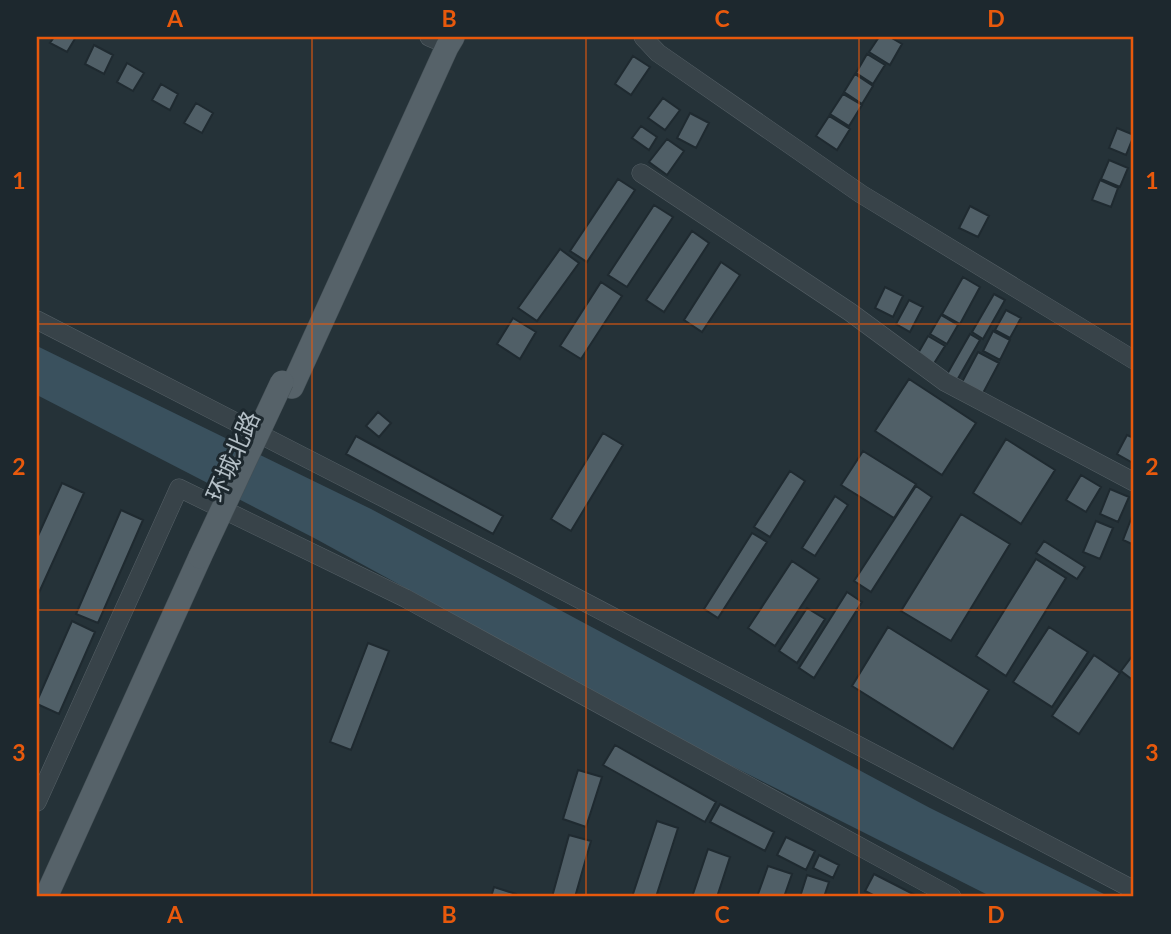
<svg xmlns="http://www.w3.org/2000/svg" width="1171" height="934" font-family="Lato,'Noto Sans SC',sans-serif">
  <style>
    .water { fill: #3a515e }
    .building { fill: #505f67; stroke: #1f2a30; stroke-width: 2 }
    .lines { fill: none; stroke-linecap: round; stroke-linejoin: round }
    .minor-casing { stroke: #566167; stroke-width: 19 }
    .major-casing { stroke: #444f55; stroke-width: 24 }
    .minor { stroke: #384349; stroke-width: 18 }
    .major { stroke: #566269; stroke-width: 23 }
    .major-bridge-casing { stroke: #444f55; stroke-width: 24; stroke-linecap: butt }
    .major-bridge { stroke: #566269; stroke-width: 23 }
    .grid { fill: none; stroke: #e8590c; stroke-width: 2; stroke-opacity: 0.55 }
    .labels { text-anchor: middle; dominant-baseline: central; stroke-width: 6; stroke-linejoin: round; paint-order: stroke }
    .street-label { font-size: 24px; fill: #b3bec5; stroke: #1d282e }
    .neatline { fill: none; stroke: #e8590c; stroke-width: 2.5 }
    .grid-label { font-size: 23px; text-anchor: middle; font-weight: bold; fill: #e8590c }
  </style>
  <rect width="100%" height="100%" fill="#253238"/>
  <path class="water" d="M37,346L371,509L930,808L1110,897H992L718,759L316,539L37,395Z"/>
  <path class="building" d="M54,37H76L67,52L50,43Z
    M879,37H890L902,44L890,65L869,52Z
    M94,45L113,55L104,74L85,64Z
    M867,54L885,65L873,84L856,73Z
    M633,56L650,67L631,95L615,84Z
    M127,63L144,73L133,91L117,82Z
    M855,74L873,86L862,104L844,92Z
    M161,84L178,94L170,110L152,100Z
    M843,94L862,105L849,126L830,114Z
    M663,98L680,110L665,130L648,118Z
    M196,103L213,113L202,133L184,123Z
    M690,113L709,123L696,148L677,138Z
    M829,116L850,129L837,150L816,136Z
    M641,126L657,137L649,150L632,138Z
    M1117,128L1134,135L1126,155L1109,148Z
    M667,139L684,151L667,175L649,162Z
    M1109,160L1128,168L1120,187L1101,179Z
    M618,179L635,190L587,262L570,251Z
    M1100,180L1118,188L1111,207L1092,200Z
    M654,205L673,217L627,287L608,275Z
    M970,206L989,216L978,237L959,228Z
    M692,231L709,243L664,312L646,300Z
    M560,249L579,263L537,321L518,308Z
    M721,262L740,275L702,332L684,320Z
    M963,277L980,287L960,324L942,314Z
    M601,282L622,296L581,359L560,346Z
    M885,287L903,296L893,317L875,308Z
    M994,294L1005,300L983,339L972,332Z
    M909,300L923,307L910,332L896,324Z
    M1006,310L1021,318L1010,338L995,330Z
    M941,315L958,325L947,344L930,334Z
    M513,318L536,332L520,359L497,344Z
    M993,331L1010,340L1000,360L983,351Z
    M970,334L980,340L956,382L946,376Z
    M928,336L945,346L933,365L917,355Z
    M978,352L999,363L982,395L961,384Z
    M909,379L976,423L942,475L875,431Z
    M378,412L391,423L379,437L366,426Z
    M603,433L623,445L571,531L551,519Z
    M1127,435L1134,438V460L1133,463L1117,454Z
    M356,436L503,516L493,534L346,454Z
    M1006,439L1055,470L1021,524L973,493Z
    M863,451L916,484L894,518L841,485Z
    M790,471L805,481L770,537L754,527Z
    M1081,475L1101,487L1086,512L1066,500Z
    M62,483L84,493L37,597V538Z
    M916,486L932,497L871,592L854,581Z
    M1110,489L1129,497L1118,522L1100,514Z
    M835,496L848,505L815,556L802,548Z
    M121,510L143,520L98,623L76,614Z
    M961,514L1010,544L951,641L901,611Z
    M1133,514H1134V545L1123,540Z
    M1096,521L1113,528L1100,559L1083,552Z
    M752,533L767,542L718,618L704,609Z
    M1044,541L1085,567L1077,579L1036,553Z
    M1036,559L1066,578L1006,676L976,656Z
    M792,561L819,579L775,646L748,628Z
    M847,592L862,602L814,678L799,668Z
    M807,608L825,619L797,663L779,651Z
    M72,621L95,632L59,714L37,704V701Z
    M888,627L989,690L953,749L852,686Z
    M1049,627L1088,652L1052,707L1013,682Z
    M368,643L389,651L351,750L330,742Z
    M1094,655L1120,673L1079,734L1052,716Z
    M1133,655L1134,656V681L1121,671Z
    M615,745L716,802L705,822L603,765Z
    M578,770L602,777L586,827L563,819Z
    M720,804L774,832L765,851L710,822Z
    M657,821L678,828L656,897H632Z
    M569,835L591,841L575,897H552Z
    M786,837L815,851L806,870L777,855Z
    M708,849L730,857L717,897H692Z
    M819,855L839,865L833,878L813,868Z
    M768,866L792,874L784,897H757Z
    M874,874L919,897H877L865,891Z
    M807,875L829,882L824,897H800Z
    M494,887L516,894L515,897H491Z"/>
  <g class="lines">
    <defs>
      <path id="minor" d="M429,37L436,40
        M643,37L658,53L861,194L1134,360
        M641,173L850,312L945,382L1134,482
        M37,320L495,555L1134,890
        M37,802L179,488L405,598L952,897"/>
      <path id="major" d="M292,387L447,47L453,37
        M46,897L200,557"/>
    </defs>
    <use href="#minor" class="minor-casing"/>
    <use href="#major" class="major-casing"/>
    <use href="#minor" class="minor"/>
    <use href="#major" class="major"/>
    <defs>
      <path id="major-bridge" d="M200,557L282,382"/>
    </defs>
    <use href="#major-bridge" class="major-bridge-casing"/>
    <use href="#major-bridge" class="major-bridge"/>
  </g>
  <path class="grid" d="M312,37V897M586,37V897M859,37V897M37,324H1134M37,610H1134"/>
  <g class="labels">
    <g class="street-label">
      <text transform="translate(232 456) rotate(-66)">环城北路</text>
    </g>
  </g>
  <rect width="1171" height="934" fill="none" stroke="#1d282e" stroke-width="77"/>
  <rect x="38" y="38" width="1094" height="857" class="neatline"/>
  <g class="grid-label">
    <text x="175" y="27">A</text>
    <text x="449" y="27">B</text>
    <text x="722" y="27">C</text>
    <text x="996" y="27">D</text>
    <text x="19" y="189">1</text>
    <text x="1152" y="189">1</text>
    <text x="19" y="475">2</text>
    <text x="1152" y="475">2</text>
    <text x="19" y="761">3</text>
    <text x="1152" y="761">3</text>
    <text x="175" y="923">A</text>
    <text x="449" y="923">B</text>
    <text x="722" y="923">C</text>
    <text x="996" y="923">D</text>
  </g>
</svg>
